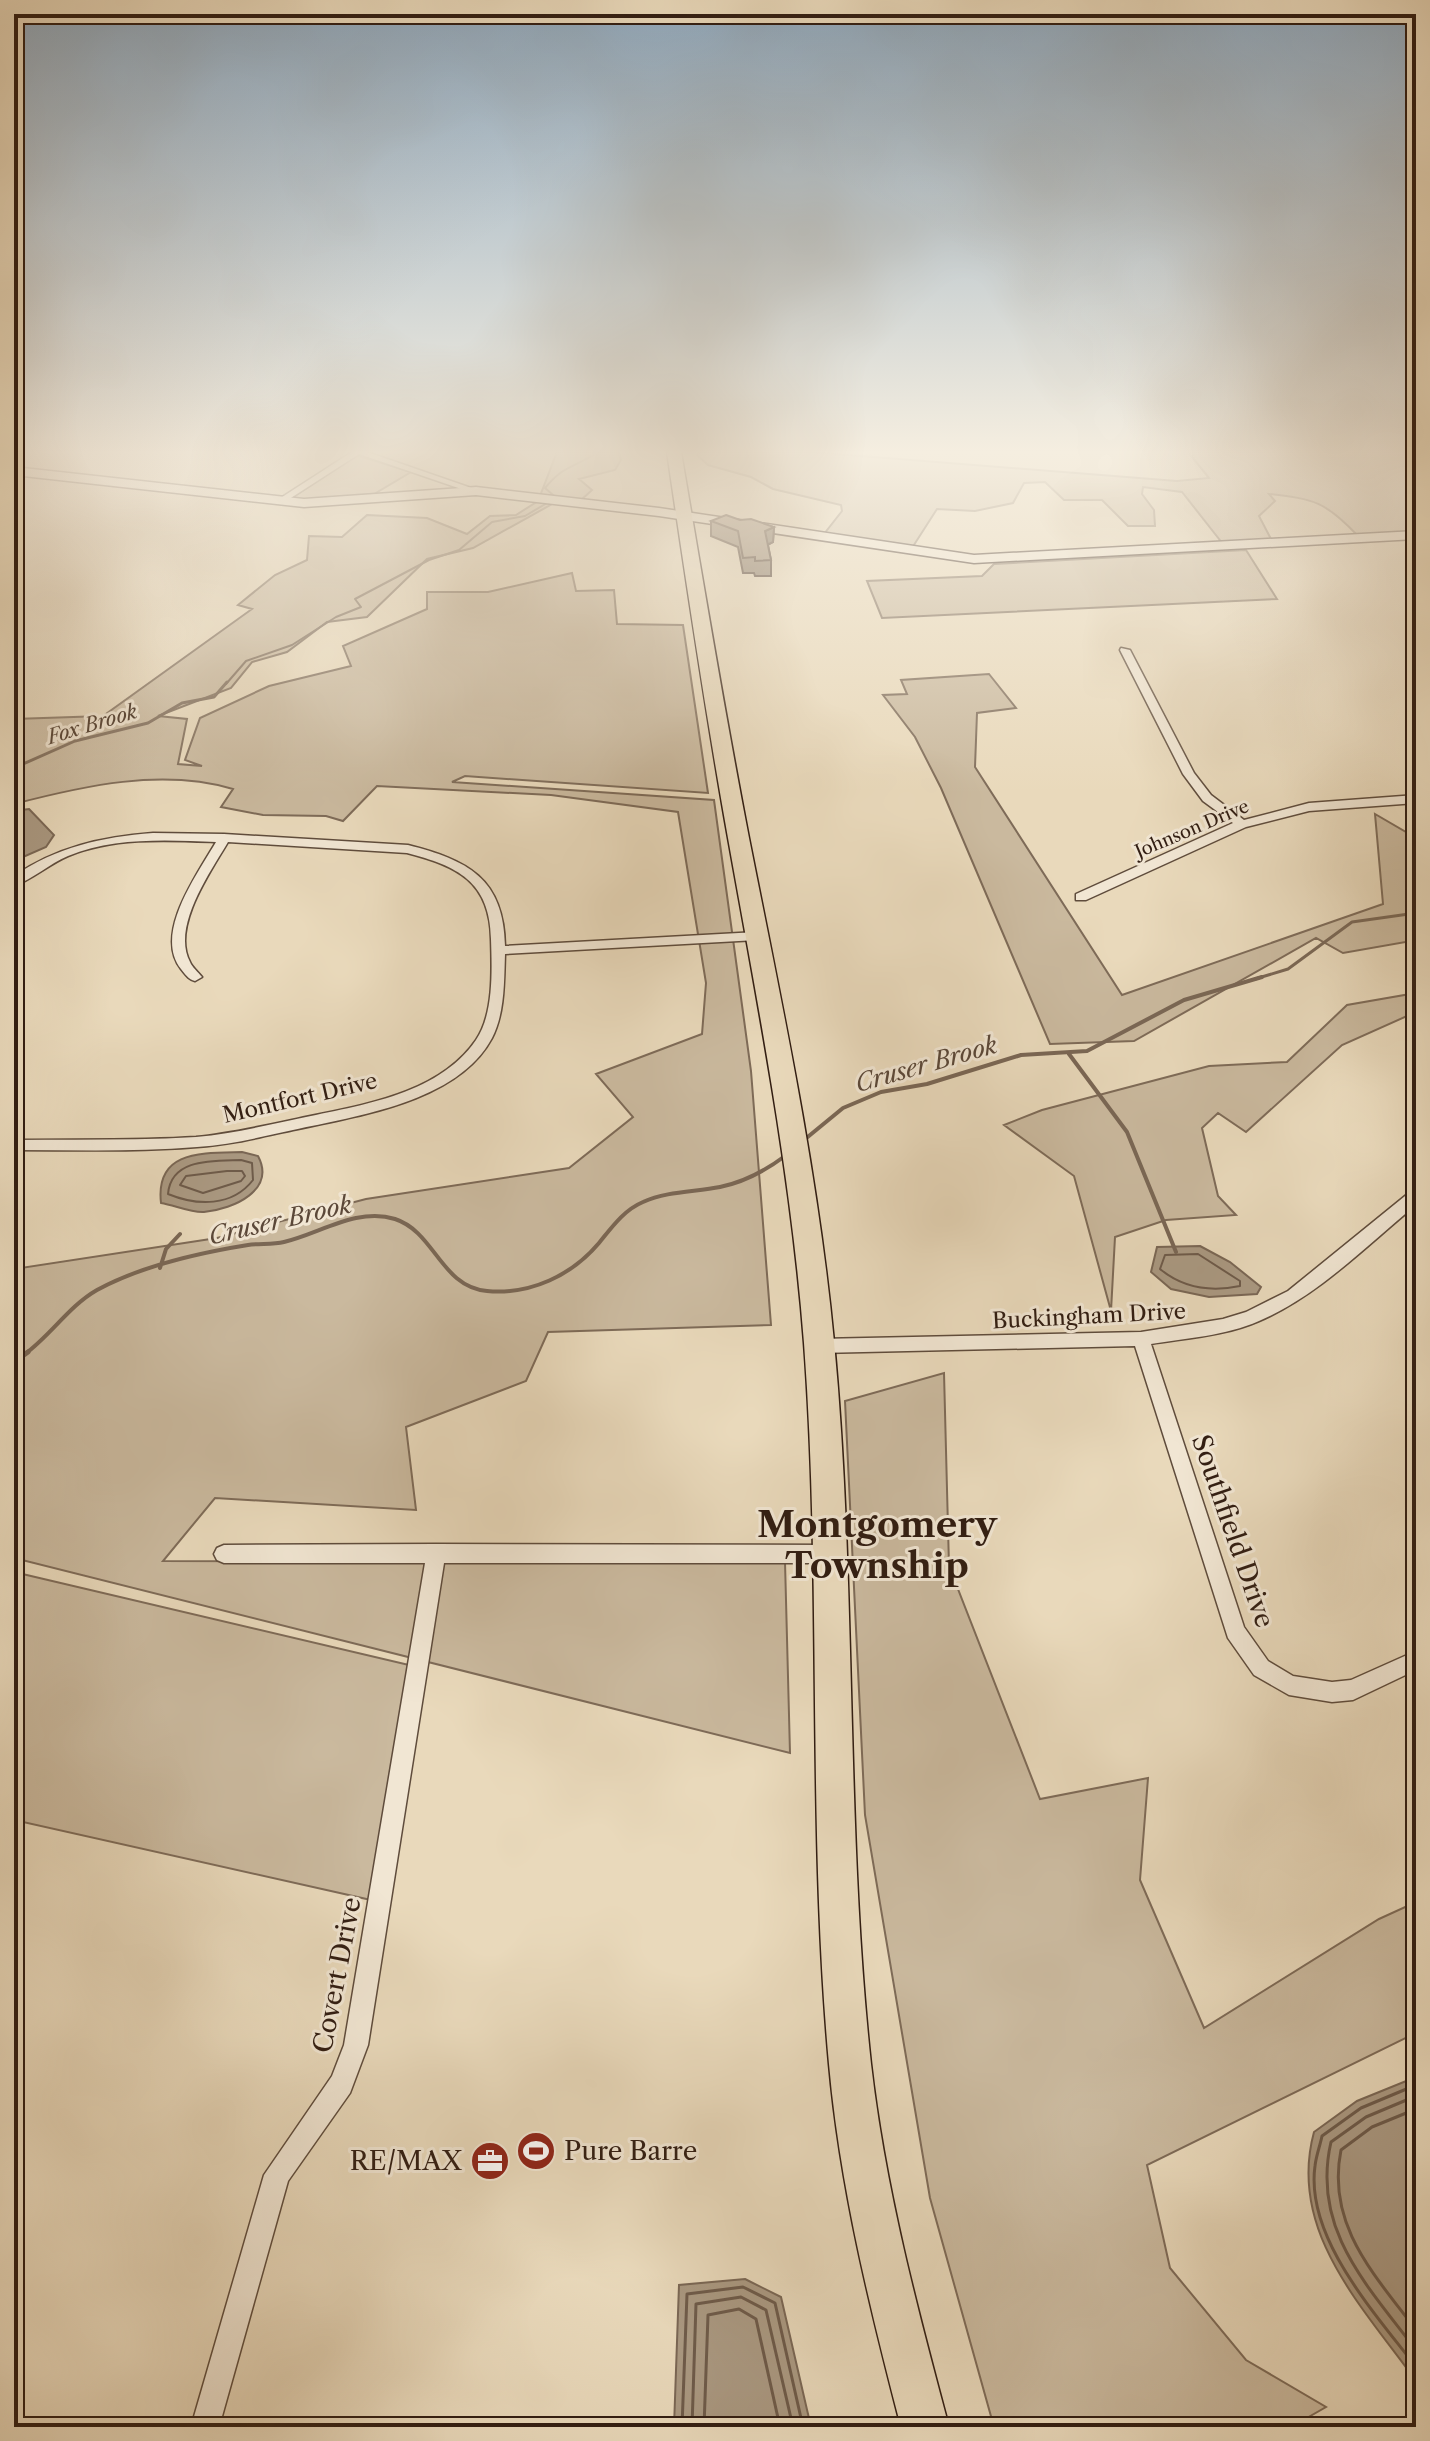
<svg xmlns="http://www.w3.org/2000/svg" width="1430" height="2441" font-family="'Libre Caslon Text',serif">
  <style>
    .green { fill: #cab99e; stroke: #7e6b58; stroke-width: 2 }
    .water { fill: #aa9982; stroke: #7a6755; stroke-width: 2 }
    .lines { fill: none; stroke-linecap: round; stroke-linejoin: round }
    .shore-far1 { stroke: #6e5b4a; stroke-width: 2 }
    .shore { stroke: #6e5b4a; stroke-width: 3 }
    .stream-far3 { stroke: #7a6755; stroke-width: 2 }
    .stream-far2 { stroke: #7a6755; stroke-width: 3 }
    .stream-far1 { stroke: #7a6755; stroke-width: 4 }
    .stream { stroke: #7a6755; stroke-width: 5 }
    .street-casing { stroke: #5f4c3c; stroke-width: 3 }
    .secondary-casing { stroke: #311d12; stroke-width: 3 }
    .highway-casing { stroke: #311d12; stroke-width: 3 }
    .street { fill: #f1e6d3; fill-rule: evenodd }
    .secondary { fill: #f1e6d3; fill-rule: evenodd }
    .highway { fill: #e9d9bb; fill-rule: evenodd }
    .wall { fill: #7d6d5b; stroke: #311d12; stroke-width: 2 }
    .shaded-wall { fill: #66594a; stroke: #311d12; stroke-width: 2 }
    .building { fill: #917f6a; stroke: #311d12; stroke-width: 2 }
    .labels { text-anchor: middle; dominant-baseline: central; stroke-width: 6; stroke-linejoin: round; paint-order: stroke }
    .far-street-label { font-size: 18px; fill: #311d12; stroke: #f1e6d3 }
    .far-water-label { font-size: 20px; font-style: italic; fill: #5b4839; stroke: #f1e6d3 }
    .street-label { font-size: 22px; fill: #311d12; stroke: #f1e6d3 }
    .water-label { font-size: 24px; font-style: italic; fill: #5b4839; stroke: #f1e6d3 }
    .near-street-label { font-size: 26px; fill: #311d12; stroke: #f1e6d3 }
    .near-poi-label { font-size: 26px; fill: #311d12; stroke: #f1e6d3; text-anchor: start }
    .near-district-label { font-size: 36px; font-weight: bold; fill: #311d12; stroke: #f1e6d3 }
  </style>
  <rect width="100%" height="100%" fill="#e9d9bb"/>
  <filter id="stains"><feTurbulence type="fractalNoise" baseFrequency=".0025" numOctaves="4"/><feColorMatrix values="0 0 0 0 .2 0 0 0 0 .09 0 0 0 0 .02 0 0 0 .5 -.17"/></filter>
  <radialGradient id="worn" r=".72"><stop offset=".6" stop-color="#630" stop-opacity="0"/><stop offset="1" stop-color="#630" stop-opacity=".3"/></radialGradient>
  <path class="green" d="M557,452H618L621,460L615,470L579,479L592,490L580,501L554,503L473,548L427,559L367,617L327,622L287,652L252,662L231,688L158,716L187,719L178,764L202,766L185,760L200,718L269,686L351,666L343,646L427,609V592H488L572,573L576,591L614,590L617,624L683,625L708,793L465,776L452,782L714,800L751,1071L771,1325L548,1332L526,1381L406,1427L416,1510L215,1498L163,1561L785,1562L790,1753L14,1558V1269L217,1238L366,1199L569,1168L633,1117L596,1074L702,1034L706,983L678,812L551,795L377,786L343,821L326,816L263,815L221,807L233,789C162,768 83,786 14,804V719L103,716L252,609L238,605L275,575L307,560L309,536L342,537L367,515L427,518L467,534L490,516L516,515L538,501Z
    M700,452H811L1177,481L1209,478L1188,452H1416V532L1358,536C1326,502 1315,499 1269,494L1275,501L1259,516L1272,541L1223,544L1182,492L1143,487L1142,494L1154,510L1155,526H1128L1102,500H1064L1045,482L1024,483L1013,503L975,511L937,509L912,548L824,534L842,511L841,505L773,489L751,477L708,465L697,455Z
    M356,455L411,472L369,497L289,500Z
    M1246,550L1277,599L882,618L867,581L982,576L994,564Z
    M989,674L1016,708L977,713L975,767L1122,995L1383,904L1375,814L1411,835L1416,844V944L1411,941L1343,953L1316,938L1134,1041L1050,1044L941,788L915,737L883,695L907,694L901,680Z
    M1416,993V1012L1342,1045L1246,1132L1218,1113L1202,1128L1218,1196L1236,1215L1166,1220L1115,1237L1111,1311L1074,1176L1004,1125L1042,1110L1209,1066L1287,1062L1347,1005Z
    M944,1373L949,1566L1040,1799L1148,1778L1140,1880L1204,2028L1379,1919L1416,1902V2033L1147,2165L1170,2268L1246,2360L1326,2407L1291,2427H994L930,2198L865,1815L845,1401Z
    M14,1572L409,1665L371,1900L14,1820Z"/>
  <path class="water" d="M29,809L54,835L46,847L14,861V811Z
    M242,1152L258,1156C276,1190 234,1209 204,1212C191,1213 174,1205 161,1203C155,1150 202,1153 242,1152Z
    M1200,1246L1230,1262L1261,1287L1257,1294L1209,1297L1171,1289L1151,1272L1157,1247Z
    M1416,2077V2381C1363,2307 1287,2231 1314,2132L1357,2101Z
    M745,2279L781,2297L811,2427H674L679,2285Z"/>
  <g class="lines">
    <path class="shore-far1" d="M241,1160L252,1163L253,1180C232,1207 197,1206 168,1194C171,1158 213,1161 241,1160Z
      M227,1171H242L245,1176L241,1181L203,1193L180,1185L186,1176Z
      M1198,1254L1240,1281V1286C1211,1292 1183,1288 1160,1269L1165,1255Z"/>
    <path class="shore" d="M1416,2085L1361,2108L1322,2136C1320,2146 1316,2156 1315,2166C1305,2238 1376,2314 1416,2367
      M1416,2096L1366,2117L1331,2142C1311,2229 1367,2285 1416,2350
      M1416,2109L1372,2127L1341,2150C1326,2225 1374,2274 1416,2330
      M682,2427L687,2294L743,2287L775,2303L803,2427
      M692,2427L696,2304L741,2297L766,2310L793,2427
      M704,2427L708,2315L739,2309L756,2319L780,2427"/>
    <path class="stream-far3" d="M226,684L246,661L292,645L336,617L361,607L355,599L429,560L459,550L492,522L525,516L547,503L553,495L545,488C565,464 574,468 598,452"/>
    <path class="stream-far2" d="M14,768L75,741L148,723L182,703L214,697L227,682
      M1255,979L1288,969L1352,922L1416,913"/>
    <path class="stream-far1" d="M1069,1054L1127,1132L1176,1252
      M804,1140L843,1108L881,1092L927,1084L1021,1055L1087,1051L1184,1000L1262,977
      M160,1268L166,1249L180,1234
      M25,1354C51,1335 69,1306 97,1290C141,1266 198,1253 248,1245C259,1243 272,1245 284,1242C319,1234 357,1207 395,1219C435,1232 441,1287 487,1291C531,1295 572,1275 599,1243C612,1227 624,1210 643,1202C667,1191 695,1192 720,1187C745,1182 765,1171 785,1156"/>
    <path class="stream" d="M14,1362L28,1352"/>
    <defs>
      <path id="street" d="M352,452H367L480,491L473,493L359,454L283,503L276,501Z
        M1121,648L1130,650L1194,773L1211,795L1244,820L1309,803L1416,795V803L1309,811L1246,827L1086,900H1076V894L1233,823L1203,801L1183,774L1120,650Z
        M153,833L224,834L408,845C467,860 504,878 505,946L757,932L764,936L757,940L505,954C504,980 505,1013 492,1038C458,1102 357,1116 293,1130C261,1137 230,1145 197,1147C136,1152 75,1150 14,1150V1140C75,1139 136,1141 196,1137C228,1134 260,1127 292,1120C354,1106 437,1097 476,1040C494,1014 492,969 491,939C490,881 457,866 407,853L228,842C211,871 171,927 190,962C192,967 198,972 202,977L195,981C188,979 186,975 181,969C153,934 198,873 216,842C167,840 114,837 68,856C49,864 33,879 14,886V876C57,847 101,837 153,833Z
        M1416,1190V1205C1367,1245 1318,1296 1259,1321C1225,1336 1187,1338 1151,1344L1244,1627L1268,1661L1293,1676L1332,1682L1351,1680L1416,1651V1670L1353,1700L1332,1702L1289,1695L1254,1675L1228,1638L1135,1346L819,1353L813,1351L810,1346L813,1341L819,1339L1141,1332L1223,1319L1246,1312L1288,1291L1410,1192Z
        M436,1544L829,1545L836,1548L839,1554L836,1560L829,1563H444L368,2045L350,2093L288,2181L219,2427H191L264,2175L332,2076L344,2045L425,1563H224L217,1560L214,1554L217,1548L224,1545Z"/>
      <path id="secondary" d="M14,467L304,499L476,487L659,508L974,555L1416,531V539L974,563L659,516L476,495L304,507L14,475Z"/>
      <path id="highway" d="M667,452H681C703,581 724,709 749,838C782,1005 818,1172 834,1342C857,1582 845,1825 871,2064C885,2187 917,2308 949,2427H901C870,2308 840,2187 829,2064C807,1824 822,1583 804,1343C791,1173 758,1005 728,838C705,710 686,581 667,452Z"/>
    </defs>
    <use href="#street" class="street-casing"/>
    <use href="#secondary" class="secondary-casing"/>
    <use href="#highway" class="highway-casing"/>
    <use href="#street" class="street"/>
    <use href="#secondary" class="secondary"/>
    <use href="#highway" class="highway"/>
  </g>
  <path class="wall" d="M740,520L774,527L773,542L768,545L771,560V576H755L754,573H743L738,547L711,536V521Z"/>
  <path class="shaded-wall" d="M774,527L773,542L765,546V531Z"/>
  <path class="building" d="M726,515L740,520L751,519L774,527L765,531L771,560L755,561V557L743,558L738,531L711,521Z"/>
  <linearGradient id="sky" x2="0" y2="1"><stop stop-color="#8fa9bf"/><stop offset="0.57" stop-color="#f5eee0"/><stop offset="1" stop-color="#f5eee0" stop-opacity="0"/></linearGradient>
  <rect width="1430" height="793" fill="url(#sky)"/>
  <defs>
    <symbol id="stadium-disc" viewBox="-11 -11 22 22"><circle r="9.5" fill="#8f2418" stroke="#f1e6d3"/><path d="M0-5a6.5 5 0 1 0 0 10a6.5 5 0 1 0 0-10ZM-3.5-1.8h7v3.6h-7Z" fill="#fff"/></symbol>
    <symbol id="office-disc" viewBox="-11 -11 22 22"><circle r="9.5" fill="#8f2418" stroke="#f1e6d3"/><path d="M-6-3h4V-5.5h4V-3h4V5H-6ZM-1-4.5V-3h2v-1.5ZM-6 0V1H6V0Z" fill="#fff"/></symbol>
  </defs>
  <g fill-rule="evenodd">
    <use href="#stadium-disc" x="514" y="2129" width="44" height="44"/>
    <use href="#office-disc" x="468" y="2139" width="44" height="44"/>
  </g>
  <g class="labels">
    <g class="far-street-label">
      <text transform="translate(1192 829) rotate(-23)">Johnson Drive</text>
    </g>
    <g class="far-water-label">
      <text transform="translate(92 724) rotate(-17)">Fox Brook</text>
    </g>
    <g class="street-label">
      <text transform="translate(300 1098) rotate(-13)">Montfort Drive</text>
      <text transform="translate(1089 1316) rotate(-3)">Buckingham Drive</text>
    </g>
    <g class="water-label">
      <text transform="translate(926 1064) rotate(-16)">Cruser Brook</text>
      <text transform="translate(280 1220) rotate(-13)">Cruser Brook</text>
    </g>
    <g class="near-street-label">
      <text transform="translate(1233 1531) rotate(71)">Southfield Drive</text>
      <text transform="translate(337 1975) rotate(-79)">Covert Drive</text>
    </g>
    <g class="near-poi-label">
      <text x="564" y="2151">Pure Barre</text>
      <text x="462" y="2161" text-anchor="end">RE/MAX</text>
    </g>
    <g class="near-district-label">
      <text x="877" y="1524">Montgomery<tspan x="877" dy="41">Township</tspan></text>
    </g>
  </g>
  <rect width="1430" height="2441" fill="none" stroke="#e9d9bb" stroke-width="48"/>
  <rect x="16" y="16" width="1398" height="2409" fill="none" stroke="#311d12" stroke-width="4"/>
  <rect x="24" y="24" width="1382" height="2393" fill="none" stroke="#311d12" stroke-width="2"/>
  <rect width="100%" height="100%" filter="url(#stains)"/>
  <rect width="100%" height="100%" fill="url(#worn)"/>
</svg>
